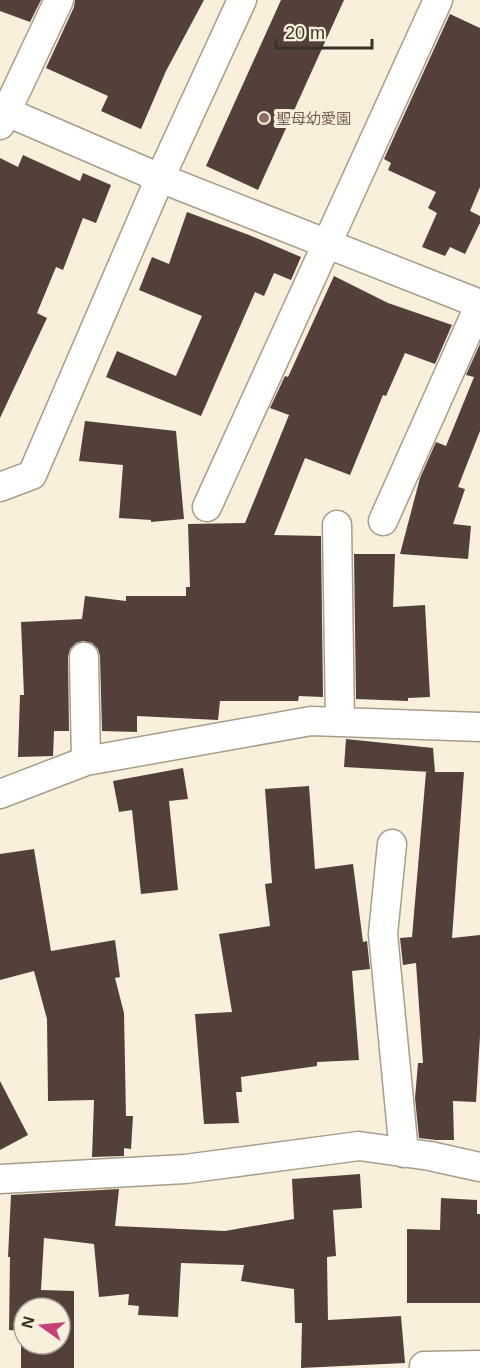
<svg xmlns="http://www.w3.org/2000/svg" width="480" height="1368" font-family="Helvetica,'Noto Sans JP',sans-serif">
  <style>
    .building { fill: #54403a; fill-rule: evenodd }
    .lines { fill: none; stroke-linecap: round; stroke-linejoin: round }
    .minor-casing { stroke: #a69e8a; stroke-width: 31 }
    .minor { stroke: #fff; stroke-width: 28 }
    .education-dot { fill: #8d6e63; stroke: #f9f0db; stroke-width: 2 }
    .labels { text-anchor: middle; dominant-baseline: central; stroke-width: 6; stroke-linejoin: round; paint-order: stroke }
    .education-label { font-size: 15px; fill: #785e54; stroke: #f9f0db; text-anchor: start }
  </style>
  <rect width="100%" height="100%" fill="#f9f0db"/>
  <path class="building" d="M0,0H41L30,22L0,11Z
    M75,0H204L166,71L141,129L101,111L108,96L46,68L74,7Z
    M281,0H344L258,190L206,166Z
    M450,14L480,28V187L470,211L480,216V223L465,254L450,247L445,256L422,247L437,213L428,208L436,192L388,170L391,163L384,159Z
    M23,155L80,181L83,173L111,185L96,223L83,218L63,270L56,267L37,313L47,318L0,418V158L18,167Z
    M187,212L249,235L301,257L291,280L274,273L264,296L255,292L201,416L106,377L117,351L176,376L202,316L139,290L152,257L169,264Z
    M334,276L388,303L452,325L435,364L405,353L386,396L383,395L350,475L305,458L274,535L321,536L323,697L299,696L298,701H220L218,720L137,716V732L102,731L100,656L98,649L92,643L83,641L76,643L70,649L68,657L69,731H54L53,756L18,757L20,695H24L21,622L82,619L85,596L126,601V596H186V587H190L188,524L245,523L289,415L270,408L285,376L288,377Z
    M480,344V431L458,487L465,489L453,524L471,526L468,559L400,554L420,478L436,442L446,446L474,377L466,375Z
    M85,421L176,431L184,519L151,522V520L119,518L123,465L79,461Z
    M354,554H395L393,607L425,605L430,697L408,698V701L356,699Z
    M346,739L433,748L435,772H464L452,938L480,935V1036L476,1102L453,1101L454,1140H436L419,1138L415,1098L418,1063H423L416,963L403,965L400,938L412,937L426,772H431L344,767Z
    M183,768L188,799L169,801L178,890L141,894L132,810L119,812L113,781Z
    M309,786L315,869L353,864L363,942L367,941L370,969L352,971L359,1060L317,1062V1066L241,1077L242,1092H236L239,1123L204,1124L195,1014L232,1012L219,934L270,926L265,884L272,883L265,789Z
    M34,849L51,951L115,940L120,977L115,978L124,1013L126,1116H133L131,1149L124,1148V1156L92,1157L94,1100L48,1101L47,1019L34,971L0,980V854Z
    M0,1081L28,1135L0,1150Z
    M360,1174L362,1208L333,1210L336,1256L327,1257L328,1320L401,1316L405,1363L301,1368L302,1323H295L294,1289L241,1281L244,1265L181,1263L178,1317L138,1315L139,1306L128,1305L129,1294L99,1297L94,1244L44,1238L41,1290L74,1291V1368H21V1331L9,1330L10,1257H8L11,1195L119,1189L115,1226L225,1231L294,1219L292,1179ZM24,1308H60V1344H24Z
    M441,1198L477,1200V1214H480V1303H407V1229L440,1230Z"/>
  <g class="lines">
    <defs>
      <path id="minor" d="M0,109L160,178L480,304
        M0,125L59,0
        M0,487L32,475L160,178L242,0
        M207,507L438,0
        M383,521L480,304
        M337,525L340,722
        M84,657L86,761
        M0,794L86,761L311,721L480,727
        M392,844L383,934L404,1153
        M0,1179L185,1169L359,1146L430,1156L480,1167
        M424,1368V1366L480,1365"/>
    </defs>
    <use href="#minor" class="minor-casing"/>
    <use href="#minor" class="minor"/>
  </g>
  <circle class="education-dot" cx="264" cy="118" r="6"/>
  <g class="labels">
    <g class="education-label">
      <text x="276" y="118">聖母幼愛園</text>
    </g>
  </g>
  <g transform="translate(42 1326) rotate(285)"><circle r="28" fill="#f9f0db" stroke="#aba494" stroke-width="1.5"/>
  <path d="M0-4.5L10 22L0 15L-10 22Z" fill="#c93f77"/>
  <text y="-9" font-size="16" font-weight="bold" text-anchor="middle" fill="#36332a">N</text>
  </g>
  <path d="M276 39v9h96v-9" fill="none" stroke="#36332a" stroke-width="3"/>
  <text x="285" y="39" font-size="18" fill="#36332a" stroke="#f9f0db" stroke-width="4.5" paint-order="stroke">20 m</text>
</svg>
